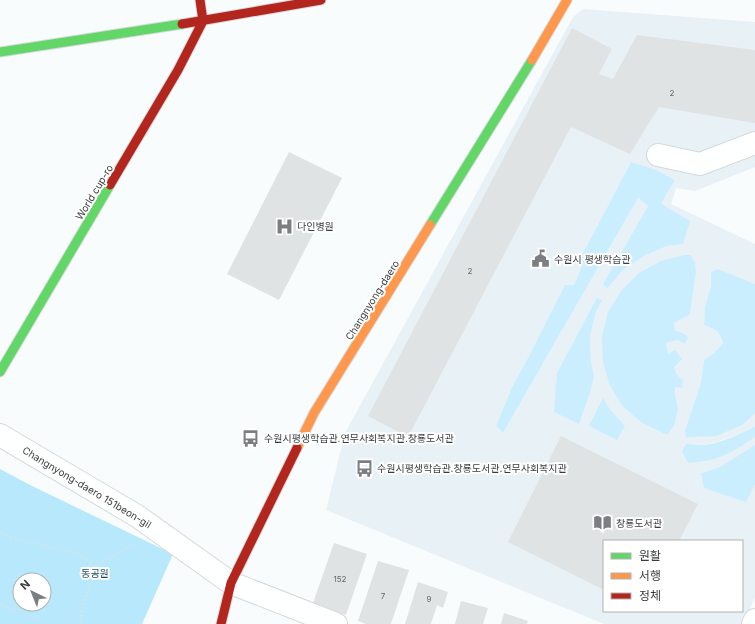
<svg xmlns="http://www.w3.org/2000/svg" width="755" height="624" font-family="Inter,'Noto Sans KR',sans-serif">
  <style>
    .built { fill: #e8f1f6; fill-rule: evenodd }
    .green { fill: #caeefe }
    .forest { fill: #b7e8fc; fill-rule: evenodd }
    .building { fill: #e0e3e3 }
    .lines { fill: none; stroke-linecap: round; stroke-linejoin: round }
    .street-casing { stroke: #d6d9da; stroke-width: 24 }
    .fast-casing { stroke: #d6d9da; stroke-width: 11 }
    .slow-casing { stroke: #d6d9da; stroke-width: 11 }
    .jam-casing { stroke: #d6d9da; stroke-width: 11 }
    .path { stroke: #e1e2e3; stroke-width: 2.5; stroke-dasharray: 1 3; stroke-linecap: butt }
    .street { stroke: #feffff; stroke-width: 22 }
    .fast { stroke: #63d668; stroke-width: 9 }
    .slow { stroke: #ff974d; stroke-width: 9 }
    .jam { stroke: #b3261e; stroke-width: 9 }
    .labels { text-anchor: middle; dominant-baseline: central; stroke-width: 4; stroke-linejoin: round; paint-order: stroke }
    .number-label { font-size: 8px; fill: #636667 }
    .street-label { font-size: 10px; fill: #393c3e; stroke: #fff }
    .poi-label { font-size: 10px; fill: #393c3e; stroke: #fff; text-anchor: start }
    .park-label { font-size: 10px; fill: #194b5d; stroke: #fff }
  </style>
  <rect width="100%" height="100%" fill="#f9fcfd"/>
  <path class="built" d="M583,9L755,22V167L695,191L676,188L671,204L755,244V284L731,274L717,269L711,272V286L705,307L704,324L717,331L722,337L723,343L714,353L704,360L701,382L685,431L742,425L755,414V426L741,434L706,445L686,444L731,452L748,442L755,437V445L754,446L720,467L701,473L746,502L755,485V597L744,624H604L326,510L345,433L573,17ZM631,162L675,180L661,204L683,244L667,246L644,256L623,270L607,289L603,284L648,206L638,198L503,433L496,426L512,387L529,356L565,285H574L581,269V257ZM696,273L690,314L674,323L675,330L683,333L678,340L666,343L667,354L676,374L675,394L678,408L667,435L665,434L642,423L623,407L610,386ZM602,301L596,312L590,336L591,361L594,376L590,394L584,412L579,423L557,373ZM609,408L625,426H589ZM604,541H742V611H604Z"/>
  <path class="green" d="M631,162L656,170L675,180L661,204L690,221L683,244L667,246L644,256L623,270L607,289L603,284L648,206L638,198L503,433L496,426L512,387L529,356L565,285H574L581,269V257Z
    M685,255H690L695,262L696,273L690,314L674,323L675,330L683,333L688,337L685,344L678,340L666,343L668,354L675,350L682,359L674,367L676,374L683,381L682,388L675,387V394L678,408L674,426L667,435L665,434L642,423L623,407L610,386L603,362L602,337L608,312L621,291L639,273L661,261Z
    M717,269L731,274L755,284V414L742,425L716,436L686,437L685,431L701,382L704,360L714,353L723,343C720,331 715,329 704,325L705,307L711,286V272Z
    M597,298L602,300L596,312L590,336L591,361L594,376L590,394L579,424L554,412L557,373Z
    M603,398L609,408L625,426L617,440L589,426Z
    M755,426V437C744,445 730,454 717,458C708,461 698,462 689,463L685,458L682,451L686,444C692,444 698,445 705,445C719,443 743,434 755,426Z
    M755,445V485L746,502L704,488L701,473L720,467Z"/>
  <path class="forest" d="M0,469L30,485L173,554L142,624H0ZM20,580H44V604H20Z"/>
  <path class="building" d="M572,28L612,49L599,74L613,79L637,35L755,50V123L659,107L630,154L571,127L408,437L368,416Z
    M289,152L342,178L279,300L227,274Z
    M561,436L698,504L679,541H604V590L508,542Z
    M334,543L367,554L346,615L313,603Z
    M378,561L409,570L391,624H366L358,621Z
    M418,582L448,592L443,608L437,605L431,624H405Z
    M461,601L488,608L483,624H455Z
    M504,613L528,621L527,624H501Z"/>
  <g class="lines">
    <defs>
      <path id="street" d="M658,155L700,164L755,143
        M0,435L137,516L231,583L336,624
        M753,624L755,620"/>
      <path id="fast" d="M0,52L182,24
        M430,225L532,60
        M0,372L110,185"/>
      <path id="slow" d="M532,60L567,0
        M297,448L314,413L430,225"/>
      <path id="jam" d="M182,24L321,0
        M110,185L178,70L203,21L200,0
        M221,624L231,583L297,448"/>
    </defs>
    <use href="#street" class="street-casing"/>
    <use href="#fast" class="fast-casing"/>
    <use href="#slow" class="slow-casing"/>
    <use href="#jam" class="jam-casing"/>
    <path class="path" d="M0,532L17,539L76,553L96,566
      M0,604L38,619L43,624
      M80,624L83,604L96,566L135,543"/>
    <use href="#street" class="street"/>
    <use href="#fast" class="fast"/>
    <use href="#slow" class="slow"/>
    <use href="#jam" class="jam"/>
  </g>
  <defs>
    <symbol id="hospital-bare" viewBox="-9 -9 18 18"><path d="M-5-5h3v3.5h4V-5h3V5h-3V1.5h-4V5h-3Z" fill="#7c7f81" stroke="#fff" stroke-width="2.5" paint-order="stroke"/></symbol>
    <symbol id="civic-bare" viewBox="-9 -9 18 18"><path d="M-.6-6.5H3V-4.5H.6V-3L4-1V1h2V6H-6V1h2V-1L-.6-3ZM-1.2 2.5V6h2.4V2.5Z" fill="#7c7f81" stroke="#fff" stroke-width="2.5" paint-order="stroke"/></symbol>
    <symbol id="bus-bare" viewBox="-9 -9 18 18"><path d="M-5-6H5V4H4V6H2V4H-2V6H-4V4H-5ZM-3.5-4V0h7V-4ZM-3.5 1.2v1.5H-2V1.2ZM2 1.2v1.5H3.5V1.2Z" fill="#7c7f81" stroke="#fff" stroke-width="2.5" paint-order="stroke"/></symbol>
    <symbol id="library-bare" viewBox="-9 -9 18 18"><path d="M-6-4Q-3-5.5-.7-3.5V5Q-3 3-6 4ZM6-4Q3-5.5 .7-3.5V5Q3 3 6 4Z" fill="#7c7f81" stroke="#fff" stroke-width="2.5" paint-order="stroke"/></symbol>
  </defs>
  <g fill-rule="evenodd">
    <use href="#hospital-bare" x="272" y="214" width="25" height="25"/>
    <use href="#civic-bare" x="528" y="246" width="25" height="25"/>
    <use href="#bus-bare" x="238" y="426" width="25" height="25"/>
    <use href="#bus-bare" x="352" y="456" width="25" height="25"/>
    <use href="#library-bare" x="590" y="510" width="25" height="25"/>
  </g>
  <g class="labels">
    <g class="number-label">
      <text x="672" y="93">2</text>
      <text x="470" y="271">2</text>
      <text x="340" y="579">152</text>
      <text x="383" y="596">7</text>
      <text x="429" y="599">9</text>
    </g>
    <g class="street-label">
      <text transform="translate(94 192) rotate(-59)">World cup-ro</text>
      <text transform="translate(372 300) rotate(-58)">Changnyong-daero</text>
      <text transform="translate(87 487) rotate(31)">Changnyong-daero 151beon-gil</text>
    </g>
    <g class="poi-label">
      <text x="297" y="226">다인병원</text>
      <text x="554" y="259">수원시 평생학습관</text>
      <text x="264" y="438">수원시평생학습관.연무사회복지관.창룡도서관</text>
      <text x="377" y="468">수원시평생학습관.창룡도서관.연무사회복지관</text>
      <text x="616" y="523">창룡도서관</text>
    </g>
    <g class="park-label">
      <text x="95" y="573">동공원</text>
    </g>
  </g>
  <rect x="603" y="540" width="140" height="72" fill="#ffffff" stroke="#b0b1b2"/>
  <rect x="611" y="553" width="20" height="6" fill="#63d668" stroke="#b0b1b2"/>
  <text x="639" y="560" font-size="12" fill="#393c3e">원활</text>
  <rect x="611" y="573" width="20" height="6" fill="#ff974d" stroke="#b0b1b2"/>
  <text x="639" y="580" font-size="12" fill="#393c3e">서행</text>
  <rect x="611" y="593" width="20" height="6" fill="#b3261e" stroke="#b0b1b2"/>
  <text x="639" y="600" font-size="12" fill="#393c3e">정체</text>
  <g transform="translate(32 592) rotate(317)"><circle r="19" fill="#ffffff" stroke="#b0b1b2"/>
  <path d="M0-3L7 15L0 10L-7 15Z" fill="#7c7f81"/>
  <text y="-6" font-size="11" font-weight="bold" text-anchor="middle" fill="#393c3e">N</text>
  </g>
</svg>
